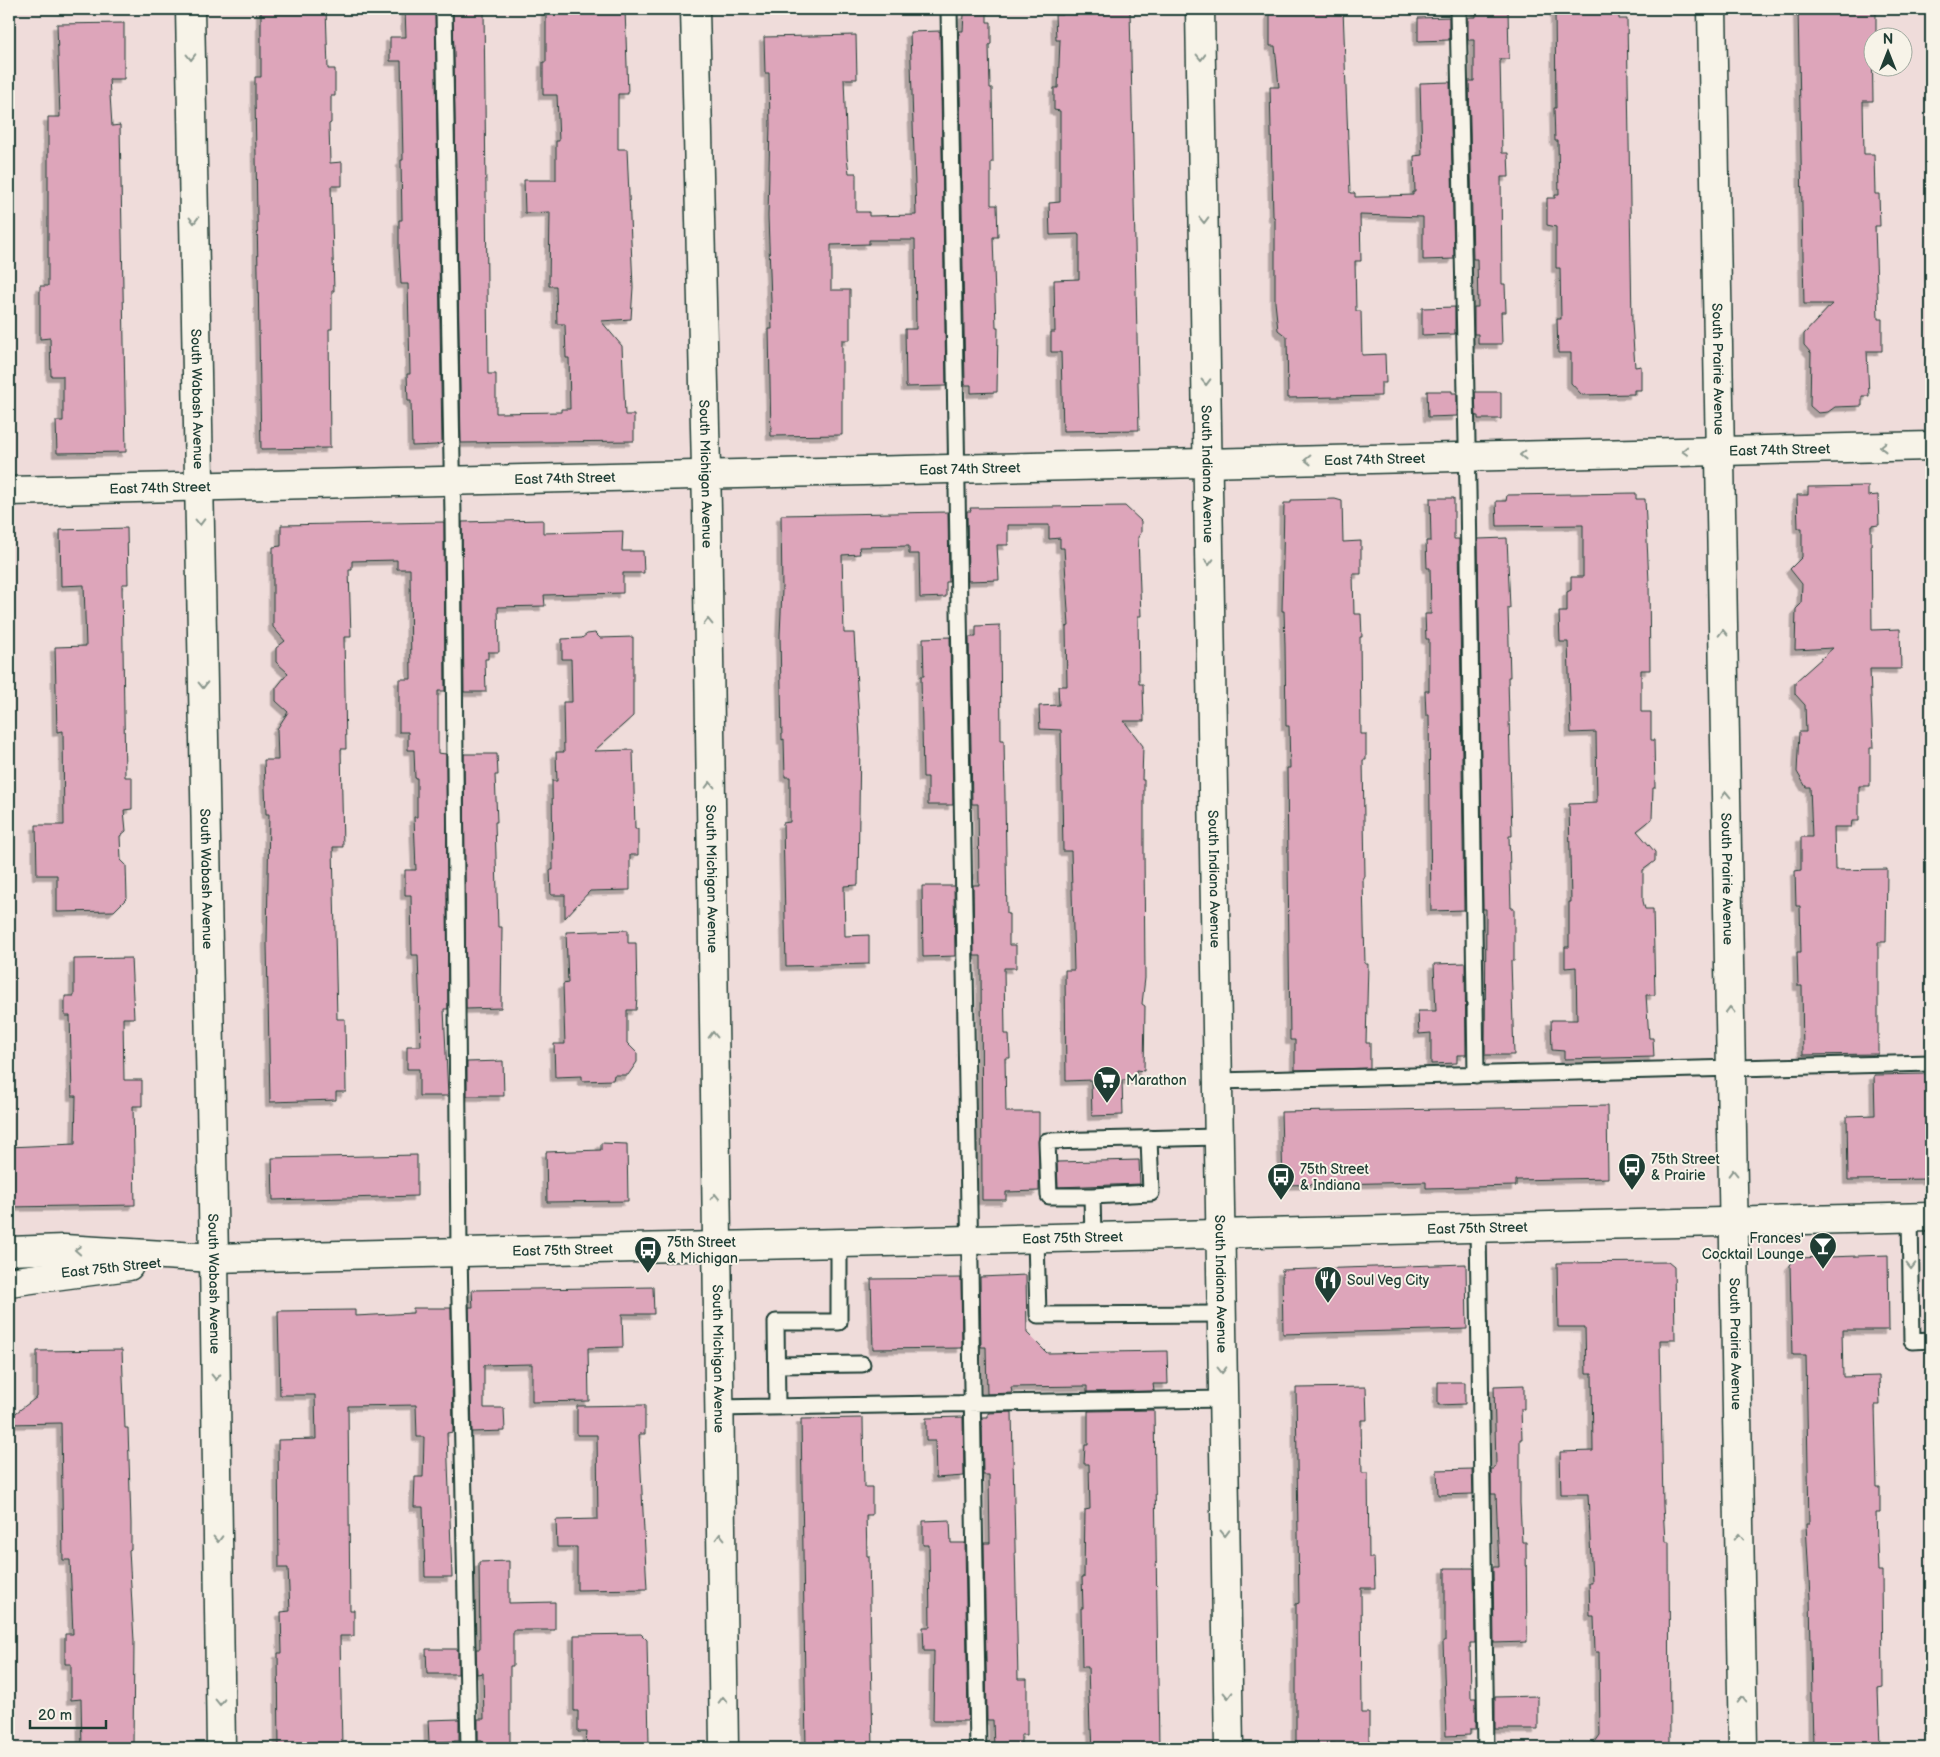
<svg xmlns="http://www.w3.org/2000/svg" width="1940" height="1757" font-family="'Balsamiq Sans',sans-serif">
  <style>
    .building { fill: #dda5ba; stroke: #1f3d34; filter: url(#shadow) }
    .lines { fill: none; stroke-linecap: round; stroke-linejoin: round }
    .lane-casing { stroke: #1f3d34; stroke-width: 19 }
    .street-casing { stroke: #1f3d34; stroke-width: 31 }
    .secondary-casing { stroke: #1f3d34; stroke-width: 31 }
    .lane { stroke: #f7f3e8; stroke-width: 15 }
    .street { stroke: #f7f3e8; stroke-width: 28 }
    .secondary { stroke: #f7f3e8; stroke-width: 28 }
    .oneway { stroke: #8b988e }
    .labels { text-anchor: middle; dominant-baseline: central; stroke-width: 4; stroke-linejoin: round; paint-order: stroke }
    .street-label { font-size: 14px; fill: #1f3d34; stroke: #f7f3e8 }
    .poi-label { font-size: 14px; fill: #1f3d34; stroke: #f7f3e8; text-anchor: start }
  </style>
  <defs>
    <filter id="shadow"><feDropShadow dx="-4.5" dy="4.5" stdDeviation="0" flood-color="#0004"/></filter>
  </defs>
  <rect width="100%" height="100%" fill="#efdcda"/>
  <filter id="ink" filterUnits="userSpaceOnUse"><feTurbulence type="fractalNoise" baseFrequency=".02" numOctaves="2"/><feDisplacementMap in="SourceGraphic" scale="10" xChannelSelector="R" yChannelSelector="G"/><feConvolveMatrix kernelMatrix="1 2 1 2 8 2 1 2 1" color-interpolation-filters="sRGB"/></filter>
  <g filter="url(#ink)">
    <path class="building" d="M261,9H326L328,69H335V96H331V123L329,124L330,163L342,162V186H331L334,291H332V329H329L330,448L261,449L255,97V77H261Z
      M405,9H435L442,443L436,445L412,446L411,401H408L407,374H410L408,284H401L399,248V220H402L401,160H403L401,61H390V37H406Z
      M453,9H484L488,374H496V413L561,412V409H570L569,358H566L565,324H557L556,286H549L550,212L525,213L524,180H556V141H559L557,95H543V62H546V9H625L628,94H618V149H627L633,287L631,319L601,321L622,346L625,415H634V441L461,443Z
      M1270,9H1343L1350,193H1355V197L1413,195V192H1415L1414,156L1422,155L1420,83L1450,82L1454,259L1423,260V217L1360,215L1361,261H1355L1356,311H1361L1362,355L1385,354L1386,383H1381V396L1288,398L1287,337L1278,330L1275,302V219L1273,216L1270,87H1279L1275,46H1270Z
      M1476,9H1508L1509,59H1500L1502,153H1508L1509,177H1501L1502,284H1505L1506,312H1501L1502,344H1478V334H1474V307H1478L1477,259H1473L1469,81H1474V40H1468V17H1476Z
      M1555,9H1619V19H1627L1632,323L1635,367L1641,366V390H1634V394L1582,395L1571,383V353H1558L1557,319H1561L1560,268H1556V227L1547,225V198H1555V195H1559L1558,141H1555L1554,108H1556Z
      M1798,9H1876V38H1872L1873,101H1863L1864,154H1874L1875,194H1879L1880,226H1875L1878,319H1882V351H1867L1869,396H1862V406L1835,407L1828,412L1818,413L1810,406L1811,353L1804,345V334L1832,304H1804Z
      M1130,10L1139,430L1063,431L1061,352H1051V332H1055L1054,280L1079,279V234L1050,235L1049,203L1060,202V111L1054,110V88H1058L1060,40H1056L1055,15H1063V12Z
      M987,13V22H991V44L989,45L990,88H992L993,162H991V205H997L998,237H993L996,327H998L997,392L971,393V385H965L959,31H963L964,14Z
      M1449,17V40L1418,41V18Z
      M124,23V79H109L112,126L120,125L126,452L57,453L56,421H63V376H51L50,338L40,339V286H48V117H60L57,24Z
      M940,31L946,386L906,387L905,329H916L915,240H869V244L831,245V290H850V340H842V435L771,436L769,329H772L768,216L770,124L769,73H765L764,37L856,35L857,79H844L847,157L849,173H856V212H869V216L916,215L910,32Z
      M1455,307V334L1422,335V308Z
      M1427,391H1452V393H1457V416L1428,417Z
      M1475,392H1501V419H1478V416H1476Z
      M1868,486V496L1878,495L1879,525L1871,526L1872,630L1900,629L1901,669H1870L1873,748H1870V786H1859V821H1852L1851,827H1834L1835,870L1887,869L1886,942H1878V1054L1803,1055L1802,986H1798L1797,952H1801L1800,906H1796L1795,871L1801,870V837H1812L1810,787H1806L1797,772L1799,732H1806L1805,705L1795,694V682L1833,648L1795,650L1796,609L1801,604L1802,584L1790,569L1802,557V528H1798L1797,495H1808V487Z
      M1636,493V499H1645L1649,582L1650,670H1641V712H1651V740H1654L1655,788H1653L1652,819L1637,831L1655,852V861L1643,870V901L1645,909H1653L1655,995H1646L1649,1038H1653L1654,1057L1564,1059V1051L1552,1050L1551,1020H1577L1576,967L1565,968V947H1569V902H1571L1569,804L1597,803L1596,732L1571,733L1568,642H1560L1559,612H1567V592L1571,590V577H1583V525L1497,526L1496,501H1506L1507,495Z
      M1430,498H1454V539H1459L1464,910L1431,911L1429,715H1426L1425,691H1429V639H1426L1425,614H1431L1430,568H1427L1426,541H1431Z
      M1335,499L1342,501L1343,542L1361,541V574H1353L1354,614H1361L1362,637H1360L1361,734H1366V760H1363L1365,876L1363,879L1364,925L1365,964H1368L1366,1043H1370V1068L1295,1070V1040H1290L1287,768H1290L1289,726H1286L1285,646L1284,611H1282L1284,503H1291V500Z
      M1125,506L1141,521V533L1138,537L1141,616H1138L1139,684H1143L1144,721H1124L1143,746L1142,780H1144V849L1145,978L1142,1004L1145,1006L1144,1071L1136,1070V1080H1122L1123,1115L1092,1116L1091,1080L1066,1081L1065,970H1074L1071,851H1063L1061,730L1040,729L1039,706L1059,705L1058,686H1067L1066,627L1069,626L1064,548H1060V538L1049,539V525H1008V545H997L999,580L968,581L967,511H971L970,508Z
      M948,512L949,582H946V597L920,598L919,554H909V546L859,547L860,554L842,555L844,633H854L860,739L858,885L844,886L845,936L869,935V964L786,966L783,823L790,822V777H785L784,739L782,740L780,635L782,590L781,515Z
      M543,520V533L623,531L622,551H643L644,573H623V593L544,595L545,606L498,607L499,652H488V659H485L486,692H464L462,522Z
      M444,522L445,691H438V753L446,754L448,1009H444L448,1096H419V1069H407V1046H421L418,955H412L411,895H405V870H416L414,817H417V778H415L414,750H408V732H399V679H411L410,569H397V560L352,561V570H349L351,637H344L346,749H341L343,847H333L337,1019H345L346,1092H336V1100L270,1102L267,943L269,814H266L264,760H278L277,729L288,712L276,701V688L288,673L276,662V648L285,641L273,627V547L281,546V525Z
      M127,528L128,584H122L125,777H132V809L124,810L126,831L120,836L121,860L126,865L127,898L114,911L57,912V875H37L36,825H64L63,731L57,732L55,647L86,646L84,585L61,586L60,530Z
      M1507,538L1510,608H1508L1510,677H1508L1512,836H1509L1511,908H1514V961H1511L1514,1055H1485L1486,909H1483L1478,539Z
      M1000,625L1001,740H1004L1007,914H1009V945H1016V968H1004L1005,1034H1009L1010,1058H1005L1006,1112H1039V1191L1006,1192V1200H982L981,956H974L973,885H979L978,804H972L969,637H976V626Z
      M595,633L600,638L633,637V716L594,751L633,750L635,829H638V855H630V890L590,891L565,918V895H551L550,870H553L552,781H557L556,752H564L563,702H572L571,659H562V639L582,638L587,634Z
      M950,637L953,805H928V777H923L921,676H924L923,638Z
      M464,754H497L498,775H495L497,822H495L498,927H502L501,1008L466,1009Z
      M922,886H954L955,956L923,957Z
      M628,930V943H636L637,997L636,1010H627V1043L637,1053V1062L628,1075H614L613,1080L582,1081V1076L555,1077L554,1044H565L563,984L568,983L566,932Z
      M131,958L134,1018H123L124,1080H142V1106H133L135,1205L9,1207V1147L75,1144L76,1096H72L70,1016H65V996H74V959Z
      M1465,963L1466,1055H1457V1063L1431,1064V1033L1419,1034L1418,1011H1436L1434,964Z
      M503,1061L504,1096H467V1062Z
      M1926,1074V1103H1931V1179L1848,1180L1847,1116L1875,1115L1874,1075Z
      M1607,1106L1608,1178L1516,1180V1186L1426,1188V1182L1283,1185L1281,1112Z
      M601,1143L627,1144L628,1201L547,1202L546,1152L601,1150Z
      M417,1155V1196L273,1200L272,1158Z
      M1139,1160L1140,1184L1058,1187L1057,1162Z
      M1888,1255L1889,1330H1842L1843,1377L1879,1376L1880,1405H1875L1877,1487H1880V1513H1876L1878,1571H1882L1883,1687L1878,1688L1880,1748H1813L1810,1597L1806,1524H1809L1806,1355H1792L1790,1265L1797,1258Z
      M1668,1262L1674,1267L1675,1340H1660L1663,1506L1665,1542H1669L1670,1748H1591L1600,1735L1599,1652H1595L1594,1616H1590L1589,1582H1592L1588,1494H1561L1560,1452L1593,1451L1592,1373H1586L1585,1327H1558L1557,1263Z
      M1466,1264L1467,1329L1283,1334L1282,1270Z
      M1026,1275L1027,1333L1047,1353L1167,1351L1168,1384H1153L1154,1391L1087,1392V1386L1011,1387L1012,1393L987,1394L986,1347H981L980,1277Z
      M961,1278L962,1348L873,1349L871,1279Z
      M653,1287L654,1314H622L623,1347L588,1348L589,1401L532,1402V1364L484,1365V1408H504L505,1431L472,1432L469,1307H473L472,1290Z
      M413,1308H451L453,1432L447,1433L452,1577H425L423,1507H414L415,1477H423L424,1437H417L416,1405L348,1406L350,1610H354V1636H340L342,1748H279L278,1653H282L281,1612L290,1611L288,1568H279L278,1440L316,1439L315,1395H280L278,1311L355,1310V1316L413,1313Z
      M122,1350L125,1428H128L131,1523V1549L129,1550L134,1641L133,1748H82L81,1699L71,1700V1664H65V1634H73L70,1560H63L61,1423L9,1424V1418L37,1397V1351Z
      M1438,1382H1465V1404L1438,1405Z
      M1524,1385V1409H1521L1522,1439H1520V1503L1522,1542H1526L1527,1642L1494,1643L1493,1567H1499L1496,1494H1491V1469H1494L1496,1465L1494,1386Z
      M1366,1387L1367,1420H1361L1362,1473H1368L1369,1558H1374L1375,1588H1361L1362,1713H1369V1744L1296,1745V1604L1299,1603L1296,1388Z
      M645,1405V1434H639L647,1589L577,1590V1547H557L556,1520L598,1519L597,1435H577V1406Z
      M1154,1410L1159,1748H1093L1092,1730H1090L1088,1667H1082L1081,1608H1083L1082,1577H1084L1085,1510L1090,1509L1089,1464H1084L1085,1445H1088V1411Z
      M1012,1412L1018,1679H1027V1735H1021V1748H994L993,1720H987L984,1543H990L989,1475H983L982,1417H988V1413Z
      M963,1417L964,1476L936,1478L935,1441H926V1418Z
      M863,1418L864,1487H872V1515H866L867,1556H869L873,1748H806L801,1419Z
      M1472,1469L1473,1494L1438,1495L1437,1470Z
      M950,1520L951,1543H965L968,1721H933L934,1651H924L923,1627H930L929,1545H923V1521Z
      M509,1561V1603L555,1602V1630H513V1666H510V1743H482V1740H478V1719H484L483,1673L477,1674L476,1649H480L479,1562Z
      M1445,1568H1474L1475,1643H1470L1471,1698H1476V1729H1470V1735L1446,1736L1443,1641H1445Z
      M641,1634L647,1640L649,1744H586L587,1732H578V1711H574V1635Z
      M426,1649H458V1674H427Z
      M1538,1696V1729H1495V1697Z
      M459,1719V1741L429,1742L428,1720Z"/>
    <g class="lines">
      <defs>
        <path id="lane" d="M444,9L453,516L459,1252L469,1748
          M949,9L978,1748
          M1458,9L1468,490L1476,1075
          M1217,1081L1931,1063
          M1092,1196L1151,1193L1149,1138
          M1910,1217L1912,1341L1931,1340
          M1478,1228L1486,1748
          M1093,1237L1092,1196H1049L1047,1141L1218,1137
          M1036,1238L1038,1315L1221,1314
          M777,1365L862,1364
          M777,1407L776,1322H839V1243
          M718,1408L1222,1399"/>
        <g id="street">
          <path id="s1" d="M190,9L214,1258L221,1748"/>
          <path id="s2" d="M695,9L707,510L724,1748"/>
          <path id="s3" d="M1200,9L1229,1748"/>
          <path id="s4" d="M1712,9L1743,1748"/>
          <path id="s5" d="M9,491L1931,446"/>
        </g>
        <g id="secondary">
          <path id="s6" d="M9,1251L64,1249L214,1258L1931,1217"/>
          <path d="M9,1282L129,1266"/>
        </g>
      </defs>
      <use href="#lane" class="lane-casing"/>
      <use href="#street" class="street-casing"/>
      <use href="#secondary" class="secondary-casing"/>
      <use href="#lane" class="lane"/>
      <use href="#street" class="street"/>
      <use href="#secondary" class="secondary"/>
    </g>
    <defs><path id="oneway-chevron" d="M-2-3.5L2.5 0L-2 3.5" fill="none" stroke-width="1.6" stroke-linecap="round" stroke-linejoin="round" transform="scale(1.25)"/></defs>
    <g class="oneway">
      <use href="#oneway-chevron" transform="translate(191 57) rotate(89)"/>
      <use href="#oneway-chevron" transform="translate(1201 57) rotate(89)"/>
      <use href="#oneway-chevron" transform="translate(194 220) rotate(89)"/>
      <use href="#oneway-chevron" transform="translate(1204 220) rotate(89)"/>
      <use href="#oneway-chevron" transform="translate(1206 382) rotate(89)"/>
      <use href="#oneway-chevron" transform="translate(1883 447) rotate(179)"/>
      <use href="#oneway-chevron" transform="translate(1685 451) rotate(178)"/>
      <use href="#oneway-chevron" transform="translate(1523 455) rotate(179)"/>
      <use href="#oneway-chevron" transform="translate(1308 460) rotate(179)"/>
      <use href="#oneway-chevron" transform="translate(200 522) rotate(89)"/>
      <use href="#oneway-chevron" transform="translate(1209 562) rotate(89)"/>
      <use href="#oneway-chevron" transform="translate(708 622) rotate(-91)"/>
      <use href="#oneway-chevron" transform="translate(1723 633) rotate(-91)"/>
      <use href="#oneway-chevron" transform="translate(203 685) rotate(89)"/>
      <use href="#oneway-chevron" transform="translate(710 785) rotate(-91)"/>
      <use href="#oneway-chevron" transform="translate(1726 795) rotate(-91)"/>
      <use href="#oneway-chevron" transform="translate(1730 1010) rotate(-91)"/>
      <use href="#oneway-chevron" transform="translate(713 1035) rotate(-91)"/>
      <use href="#oneway-chevron" transform="translate(1733 1173) rotate(-91)"/>
      <use href="#oneway-chevron" transform="translate(715 1197) rotate(-91)"/>
      <use href="#oneway-chevron" transform="translate(78 1250) rotate(-176)"/>
      <use href="#oneway-chevron" transform="translate(1911 1266) rotate(89)"/>
      <use href="#oneway-chevron" transform="translate(1222 1370) rotate(89)"/>
      <use href="#oneway-chevron" transform="translate(216 1377) rotate(89)"/>
      <use href="#oneway-chevron" transform="translate(1225 1533) rotate(89)"/>
      <use href="#oneway-chevron" transform="translate(720 1537) rotate(-91)"/>
      <use href="#oneway-chevron" transform="translate(1739 1537) rotate(-91)"/>
      <use href="#oneway-chevron" transform="translate(218 1539) rotate(89)"/>
      <use href="#oneway-chevron" transform="translate(1228 1695) rotate(89)"/>
      <use href="#oneway-chevron" transform="translate(723 1700) rotate(-91)"/>
      <use href="#oneway-chevron" transform="translate(1742 1700) rotate(-91)"/>
      <use href="#oneway-chevron" transform="translate(220 1702) rotate(89)"/>
    </g>
  </g>
  <defs>
    <symbol id="supermarket-pin" viewBox="-11 -11 22 30"><path d="M0 17L-7.5 6A9.5 9.5 0 1 1 7.5 6Z" fill="#1f3d34" stroke="#f7f3e8"/><path d="M-6-5.5h2.5l.6 2H6L4.5 2H-2.5L-4.4-4H-6ZM-1.5 3.2a1.3 1.3 0 1 0 .1 0ZM3 3.2a1.3 1.3 0 1 0 .1 0Z" fill="#fff"/></symbol>
    <symbol id="bus-pin" viewBox="-11 -11 22 30"><path d="M0 17L-7.5 6A9.5 9.5 0 1 1 7.5 6Z" fill="#1f3d34" stroke="#f7f3e8"/><path d="M-5-6H5V4H4V6H2V4H-2V6H-4V4H-5ZM-3.5-4V0h7V-4ZM-3.5 1.2v1.5H-2V1.2ZM2 1.2v1.5H3.5V1.2Z" fill="#fff"/></symbol>
    <symbol id="bar-pin" viewBox="-11 -11 22 30"><path d="M0 17L-7.5 6A9.5 9.5 0 1 1 7.5 6Z" fill="#1f3d34" stroke="#f7f3e8"/><path d="M-6-5H6L.8 .8V4.5H3.5V6h-7V4.5H-.8V.8Z" fill="#fff"/></symbol>
    <symbol id="restaurant-pin" viewBox="-11 -11 22 30"><path d="M0 17L-7.5 6A9.5 9.5 0 1 1 7.5 6Z" fill="#1f3d34" stroke="#f7f3e8"/><path d="M-5-6h1v4h1v-4h1v4h1v-4h1v5L-1.5 .5V6h-2V.5L-5-1ZM5-6V6H3V1.5H1.5Q1.5-4 5-6Z" fill="#fff"/></symbol>
  </defs>
  <g fill-rule="evenodd">
    <use href="#supermarket-pin" x="1091" y="1064" width="32" height="43"/>
    <use href="#bus-pin" x="1616" y="1151" width="32" height="43"/>
    <use href="#bus-pin" x="1265" y="1161" width="32" height="43"/>
    <use href="#bar-pin" x="1807" y="1230" width="32" height="43"/>
    <use href="#bus-pin" x="632" y="1234" width="32" height="43"/>
    <use href="#restaurant-pin" x="1312" y="1264" width="32" height="43"/>
  </g>
  <g class="labels">
    <g class="street-label">
      <text stroke="none"><textPath href="#s4" startOffset="360">South Prairie Avenue</textPath></text>
      <text stroke="none"><textPath href="#s1" startOffset="390">South Wabash Avenue</textPath></text>
      <text stroke="none"><textPath href="#s5" startOffset="1771">East 74th Street</textPath></text>
      <text stroke="none"><textPath href="#s5" startOffset="1366">East 74th Street</textPath></text>
      <text stroke="none"><textPath href="#s5" startOffset="961">East 74th Street</textPath></text>
      <text stroke="none"><textPath href="#s2" startOffset="465">South Michigan Avenue</textPath></text>
      <text stroke="none"><textPath href="#s3" startOffset="465">South Indiana Avenue</textPath></text>
      <text stroke="none"><textPath href="#s5" startOffset="556">East 74th Street</textPath></text>
      <text stroke="none"><textPath href="#s5" startOffset="151">East 74th Street</textPath></text>
      <text stroke="none"><textPath href="#s1" startOffset="870">South Wabash Avenue</textPath></text>
      <text stroke="none"><textPath href="#s2" startOffset="870">South Michigan Avenue</textPath></text>
      <text stroke="none"><textPath href="#s4" startOffset="870">South Prairie Avenue</textPath></text>
      <text stroke="none"><textPath href="#s3" startOffset="870">South Indiana Avenue</textPath></text>
      <text stroke="none"><textPath href="#s6" startOffset="1469">East 75th Street</textPath></text>
      <text stroke="none"><textPath href="#s6" startOffset="1064">East 75th Street</textPath></text>
      <text stroke="none"><textPath href="#s6" startOffset="554">East 75th Street</textPath></text>
      <text transform="translate(111 1268) rotate(-6)">East 75th Street</text>
      <text stroke="none"><textPath href="#s1" startOffset="1275">South Wabash Avenue</textPath></text>
      <text stroke="none"><textPath href="#s3" startOffset="1275">South Indiana Avenue</textPath></text>
      <text stroke="none"><textPath href="#s4" startOffset="1335">South Prairie Avenue</textPath></text>
      <text stroke="none"><textPath href="#s2" startOffset="1350">South Michigan Avenue</textPath></text>
    </g>
    <g class="poi-label">
      <text x="1126" y="1080">Marathon</text>
      <text x="1651" y="1159">75th Street<tspan x="1651" dy="16">&amp; Prairie</tspan></text>
      <text x="1300" y="1169">75th Street<tspan x="1300" dy="16">&amp; Indiana</tspan></text>
      <text x="1804" y="1238" text-anchor="end">Frances'<tspan x="1804" dy="16">Cocktail Lounge</tspan></text>
      <text x="667" y="1242">75th Street<tspan x="667" dy="16">&amp; Michigan</tspan></text>
      <text x="1347" y="1280">Soul Veg City</text>
    </g>
  </g>
  <rect width="1940" height="1757" fill="none" stroke="#f7f3e8" stroke-width="30"/>
  <rect x="15" y="15" width="1910" height="1727" fill="none" stroke="#1f3d34" stroke-width="2" filter="url(#ink)"/>
  <g transform="translate(1888 52)"><circle r="24" fill="#f7f3e8" stroke="#a1aaa0"/>
  <path d="M0-4L9 19L0 12L-9 19Z" fill="#1f3d34"/>
  <text y="-8" font-size="14" font-weight="bold" text-anchor="middle" fill="#1f3d34">N</text>
  </g>
  <path d="M30 1720v8h76v-8" fill="none" stroke="#1f3d34" stroke-width="2.5"/>
  <text x="38" y="1720" font-size="15" fill="#1f3d34" stroke="#f7f3e8" stroke-width="4" paint-order="stroke">20 m</text>
</svg>
